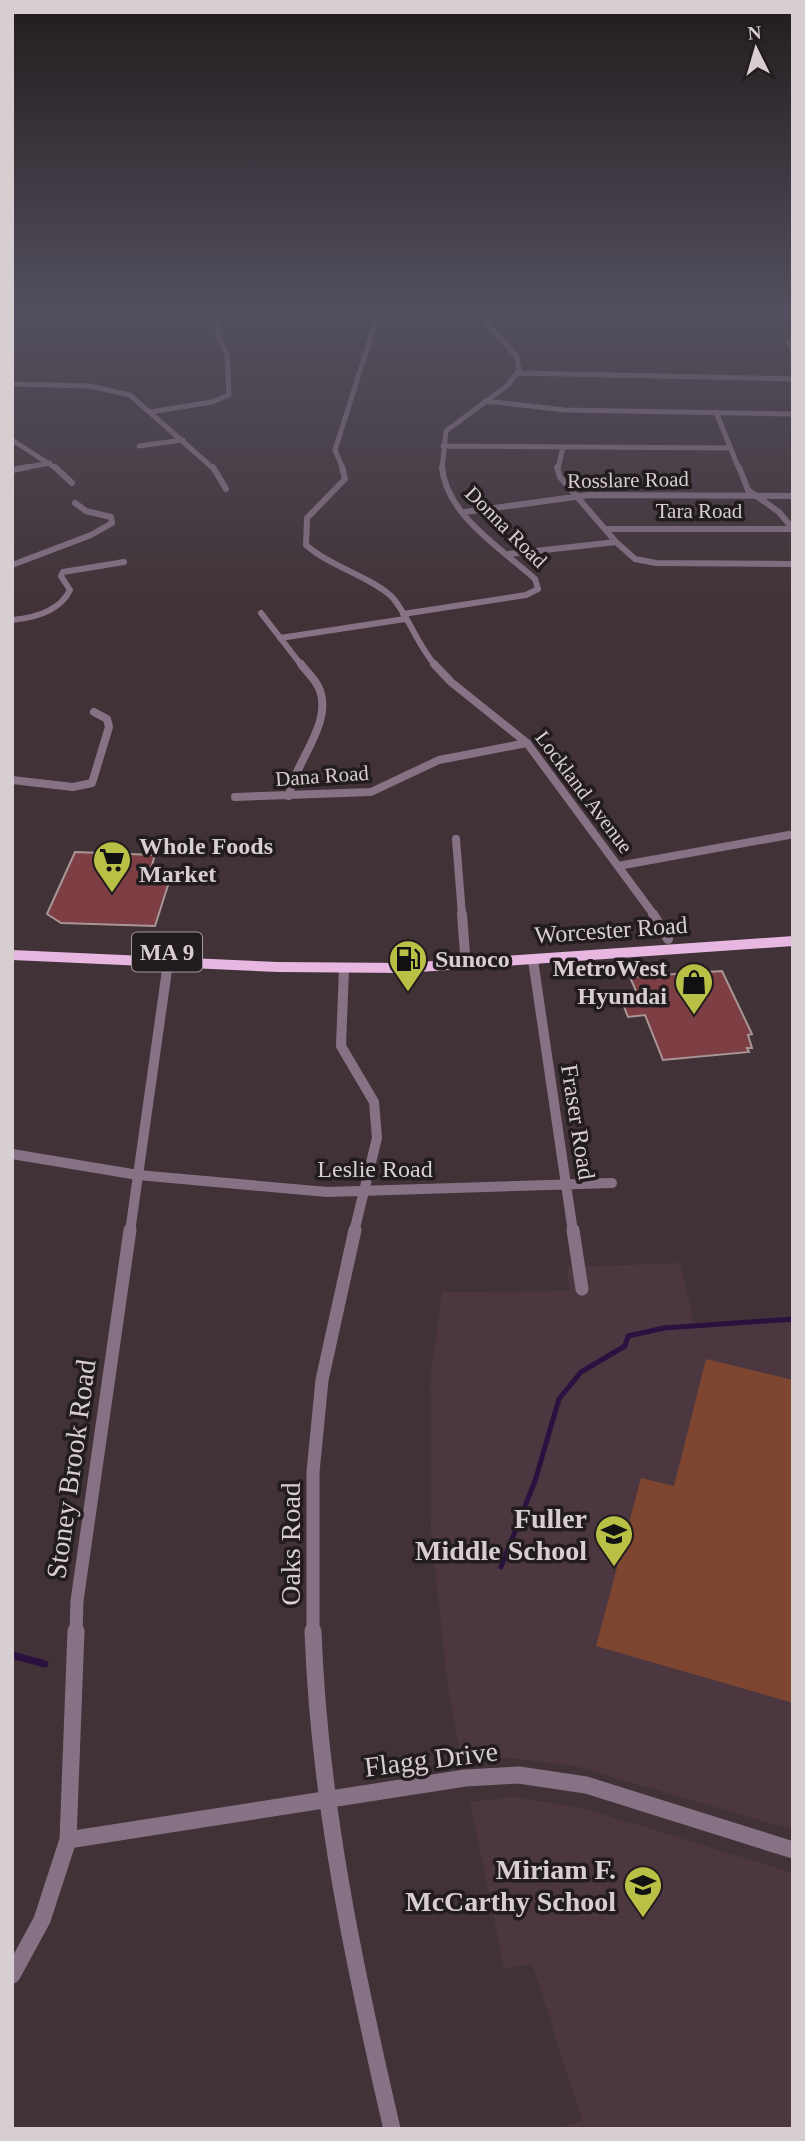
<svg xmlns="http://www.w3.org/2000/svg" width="805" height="2141" font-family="Georgia,serif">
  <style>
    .built { fill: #4c3740 }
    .green { fill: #7e4631 }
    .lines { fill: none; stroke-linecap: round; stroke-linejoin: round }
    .stream-far1 { stroke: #2a1140; stroke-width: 5 }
    .stream { stroke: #2a1140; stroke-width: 7 }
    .building { fill: #7d3f43; stroke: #a89696; stroke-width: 2 }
    .minor-far5 { stroke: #877285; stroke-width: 5 }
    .minor-far4 { stroke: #877285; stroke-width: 6 }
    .minor-far3 { stroke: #877285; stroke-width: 8 }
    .minor-far2 { stroke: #877285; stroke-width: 10 }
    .minor-far1 { stroke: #877285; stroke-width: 13 }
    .minor { stroke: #877285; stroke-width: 17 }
    .tertiary { fill: #877285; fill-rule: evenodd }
    .trunk { fill: #e7b7e2; fill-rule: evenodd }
    .labels { text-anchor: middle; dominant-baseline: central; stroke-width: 7; stroke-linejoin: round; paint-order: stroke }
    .far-street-label { font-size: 21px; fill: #d7ced2; stroke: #221c1e }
    .shield { fill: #221c1e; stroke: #a1999c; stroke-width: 2 }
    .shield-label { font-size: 23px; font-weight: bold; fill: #d7ced2 }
    .poi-label { font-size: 24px; font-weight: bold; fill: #d7ced2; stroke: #221c1e; text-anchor: start }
    .street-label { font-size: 24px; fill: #d7ced2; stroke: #221c1e }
    .near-street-label { font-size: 28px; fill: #d7ced2; stroke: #221c1e }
    .near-poi-label { font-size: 28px; font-weight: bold; fill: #d7ced2; stroke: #221c1e; text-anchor: end }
  </style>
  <rect width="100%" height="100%" fill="#403237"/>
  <path class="built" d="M680,1263L695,1327L793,1322V1830L575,1766L510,1758L461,1760L447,1682L431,1529L430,1381L442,1292L569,1291L567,1267Z
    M513,1797L583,1808L793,1873V2129H556L582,2120L532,1964L504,1968L470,1802Z"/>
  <path class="green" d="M706,1359L793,1380V1703L596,1646L641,1478L674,1486Z"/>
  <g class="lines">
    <path class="stream-far1" d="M501,1567L535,1481L559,1399L581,1372L625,1346L628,1336L664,1328L793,1319"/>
    <path class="stream" d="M12,1655L45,1664"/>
  </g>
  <path class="building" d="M75,852L155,855L148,878L170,879L155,926L61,923L47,914Z
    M722,971L752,1034L748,1035L752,1048H747L749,1052L663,1060L645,1015L628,1017L623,1004L641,1003L630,977Z"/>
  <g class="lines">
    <path class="minor-far5" d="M793,338L789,343L793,351
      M518,373L793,379
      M12,384L89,386L130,395L214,469
      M485,401L565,410L793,414
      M150,412L212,402L229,395L227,355L218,335L217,314
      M716,412L739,469
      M12,440L57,469
      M139,446L183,440
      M443,446L731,448
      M18,469L50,463
      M343,469L335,450L377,317
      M442,469L446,431L508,385L519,370L517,357L482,318
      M558,469L563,447"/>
    <path class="minor-far4" d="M55,467L72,483
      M213,467L226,489
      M342,467L345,479L307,518L306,545C331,567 367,575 391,596C405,609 418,647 436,666
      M557,467L560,477L616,542L635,559L656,563L793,564
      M739,467L748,490L779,512L793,529
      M12,470L28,467
      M465,512L589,495L793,496
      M605,529H793
      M509,554L616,542
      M12,565L91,535L112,523L111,517L86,511L75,503
      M261,613L302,666
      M403,614L526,595L538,589L535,579C502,549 446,515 442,467
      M12,620C33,618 60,611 70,590L61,576L63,572L124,562
      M280,638L405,619"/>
    <path class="minor-far3" d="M434,664L451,682L527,743L654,915
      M12,780L73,787L92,783L109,727L107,719L94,712
      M289,796C294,762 336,721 318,686C314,678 306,671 301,664
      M235,797L371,792L439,760L527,743
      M456,839L462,915
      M618,866L789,835"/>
    <path class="minor-far2" d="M462,914L465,954
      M653,914L668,939
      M533,960L573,1232
      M344,968L341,1046L374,1102L377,1138L354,1232
      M12,1154L138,1175L327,1192L612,1183
      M130,1232L168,963"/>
    <path class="minor-far1" d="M573,1230L582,1289
      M76,1633L77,1601L130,1230
      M313,1633V1472L322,1380L355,1230"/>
    <path class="minor" d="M313,1631C319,1800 354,1966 392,2129
      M68,1840L465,1778L519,1775L586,1785L793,1850
      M12,1975L42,1920L68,1840L76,1631"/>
    <path class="tertiary" d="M137,313L473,317L562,313L473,321L140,315Z"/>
    <path class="trunk" d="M793,936V946L405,973L278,972L12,960V950L278,962L405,963Z"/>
  </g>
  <linearGradient id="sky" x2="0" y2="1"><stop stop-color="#231c1e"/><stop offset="0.51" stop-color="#534f5e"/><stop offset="1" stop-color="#534f5e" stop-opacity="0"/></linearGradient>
  <rect width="805" height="612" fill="url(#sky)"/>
  <defs>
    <symbol id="supermarket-pin" viewBox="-11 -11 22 30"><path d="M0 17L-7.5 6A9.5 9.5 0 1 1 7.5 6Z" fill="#b8c146" stroke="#221c1e"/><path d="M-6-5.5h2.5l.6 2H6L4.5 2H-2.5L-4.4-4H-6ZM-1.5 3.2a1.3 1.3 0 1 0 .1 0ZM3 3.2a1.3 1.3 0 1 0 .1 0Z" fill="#111"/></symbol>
    <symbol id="fuel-pin" viewBox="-11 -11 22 30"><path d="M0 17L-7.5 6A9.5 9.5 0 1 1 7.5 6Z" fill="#b8c146" stroke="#221c1e"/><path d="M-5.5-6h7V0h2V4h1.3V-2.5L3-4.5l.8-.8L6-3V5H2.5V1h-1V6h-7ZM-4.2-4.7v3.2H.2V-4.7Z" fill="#111"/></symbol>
    <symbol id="shop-pin" viewBox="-11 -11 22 30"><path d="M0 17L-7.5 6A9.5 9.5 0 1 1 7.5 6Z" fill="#b8c146" stroke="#221c1e"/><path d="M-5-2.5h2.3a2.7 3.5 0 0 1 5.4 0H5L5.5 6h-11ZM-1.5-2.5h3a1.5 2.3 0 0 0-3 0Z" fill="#111"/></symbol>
    <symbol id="school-pin" viewBox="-11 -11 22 30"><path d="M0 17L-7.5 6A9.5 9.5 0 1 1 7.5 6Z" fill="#b8c146" stroke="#221c1e"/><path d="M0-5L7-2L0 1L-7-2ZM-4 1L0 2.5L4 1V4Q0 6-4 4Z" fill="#111"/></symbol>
  </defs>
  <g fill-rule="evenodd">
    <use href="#supermarket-pin" x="90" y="838" width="44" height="60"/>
    <use href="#fuel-pin" x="386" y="937" width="44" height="60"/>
    <use href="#shop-pin" x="672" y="960" width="44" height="60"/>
    <use href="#school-pin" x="592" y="1512" width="44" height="60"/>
    <use href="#school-pin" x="621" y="1863" width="44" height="60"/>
  </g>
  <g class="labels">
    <g class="far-street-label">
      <text transform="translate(628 480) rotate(-1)">Rosslare Road</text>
      <text x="699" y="511">Tara Road</text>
      <text transform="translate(506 527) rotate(45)">Donna Road</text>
      <text transform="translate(322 776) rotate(-4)">Dana Road</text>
      <text transform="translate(584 792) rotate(53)">Lockland Avenue</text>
    </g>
    <rect class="shield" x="132" y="932.5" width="70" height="39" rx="5"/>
    <g class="shield-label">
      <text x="167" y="952">MA 9</text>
    </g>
    <g class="poi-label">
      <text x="139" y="846">Whole Foods<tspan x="139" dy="28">Market</tspan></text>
      <text x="435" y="959">Sunoco</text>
      <text x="667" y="968" text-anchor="end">MetroWest<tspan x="667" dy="28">Hyundai</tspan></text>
    </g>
    <g class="street-label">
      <text transform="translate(611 930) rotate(-4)">Worcester Road</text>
      <text transform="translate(578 1122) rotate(81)">Fraser Road</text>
      <text x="375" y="1169">Leslie Road</text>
    </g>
    <g class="near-street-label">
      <text transform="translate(71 1469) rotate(-82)">Stoney Brook Road</text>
      <text transform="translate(290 1544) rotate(-90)">Oaks Road</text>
      <text transform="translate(431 1759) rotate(-7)">Flagg Drive</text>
    </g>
    <g class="near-poi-label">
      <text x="587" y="1518">Fuller<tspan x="587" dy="32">Middle School</tspan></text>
      <text x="616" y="1869">Miriam F.<tspan x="616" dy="32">McCarthy School</tspan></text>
    </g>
  </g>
  <rect width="805" height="2141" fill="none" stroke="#d7ced2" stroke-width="28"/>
  <g transform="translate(756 49) rotate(355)" stroke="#221c1e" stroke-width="5" paint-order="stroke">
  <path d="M0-5L12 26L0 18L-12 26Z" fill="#d7ced2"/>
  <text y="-10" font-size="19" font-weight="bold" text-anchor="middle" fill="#d7ced2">N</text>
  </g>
</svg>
